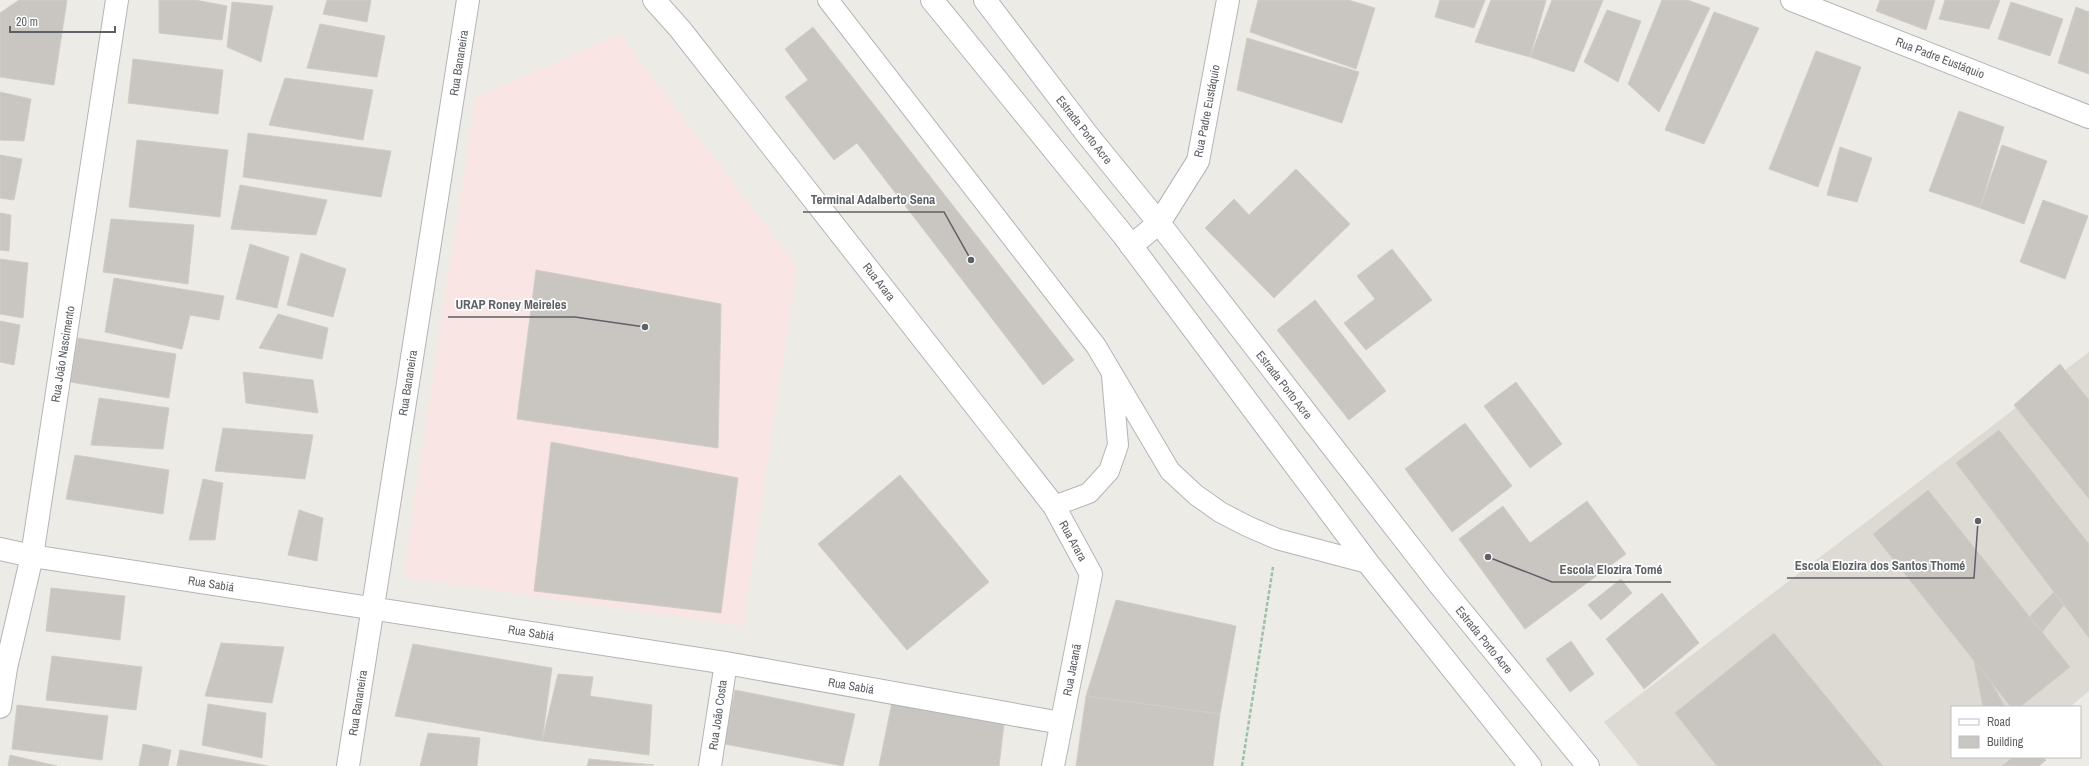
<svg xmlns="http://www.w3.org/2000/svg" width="2089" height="766" font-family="'Archivo Narrow',sans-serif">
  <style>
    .education { fill: #dddad3 }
    .medical { fill: #f9e5e3 }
    .building { fill: #c9c6c2; stroke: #d1cdc4 }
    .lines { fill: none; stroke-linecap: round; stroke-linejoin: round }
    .lane-casing { stroke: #b2b5b8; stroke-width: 22 }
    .street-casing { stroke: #b2b5b8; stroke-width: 24 }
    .secondary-casing { stroke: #b1b4b8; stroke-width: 24 }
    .path { stroke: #9cc1a7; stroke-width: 2.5; stroke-dasharray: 4 2; stroke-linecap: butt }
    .lane { stroke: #fff; stroke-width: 20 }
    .street { stroke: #fff; stroke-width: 22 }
    .secondary { stroke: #fff; stroke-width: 22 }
    .labels { text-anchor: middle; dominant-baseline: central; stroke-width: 3.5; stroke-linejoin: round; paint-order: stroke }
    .street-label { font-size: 12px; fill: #5d6064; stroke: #fff }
    .leader { fill: none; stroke: #5d6064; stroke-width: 1.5 }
    .callout-dot { fill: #5d6064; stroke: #fff; stroke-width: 1.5 }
    .callout-label { font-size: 13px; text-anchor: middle; font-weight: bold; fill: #5d6064; stroke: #fff; stroke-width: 3.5; stroke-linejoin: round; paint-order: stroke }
  </style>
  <rect width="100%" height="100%" fill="#edebe5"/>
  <path class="education" d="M2089,352V691L2070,707H1952V757H2014L2004,766H1639L1604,722Z"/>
  <path class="medical" d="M620,34L797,267L743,626L403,577L475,98Z"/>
  <path class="building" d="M19,0H67L54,85L0,77V13Z
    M159,0H195L227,6L222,40L159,33Z
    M327,0H371L367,22L323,14Z
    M1258,0H1348L1375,8L1356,69L1250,32Z
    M1440,0H1485L1474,28L1435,17Z
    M1491,0H1546L1530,57L1475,42Z
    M1552,0H1603L1574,72L1530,57Z
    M1662,0H1687L1710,8L1659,112L1628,84Z
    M1880,0H1935L1926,30L1876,11Z
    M1945,0H2000L1989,29L1939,19Z
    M232,2L273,6L261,62L227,47Z
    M2011,2L2063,19L2050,56L1998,39Z
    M2076,7L2089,12V74L2058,63Z
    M1607,10L1641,21L1618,82L1584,62Z
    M1714,12L1759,28L1704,144L1665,130Z
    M320,24L385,36L377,77L307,68Z
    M813,27L1074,360L1043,385L857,143L834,160L785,97L808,80L785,49Z
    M1247,38L1359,72L1342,123L1237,90Z
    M1816,51L1861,67L1818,187L1769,169Z
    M133,59L223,70L218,114L128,103Z
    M285,78L373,90L363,140L269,125Z
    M0,92L31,99L24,141L0,140Z
    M1959,111L2004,127L1980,208L1929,191Z
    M248,133L391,151L381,197L243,177Z
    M137,140L228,150L220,217L129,207Z
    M2002,145L2047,161L2024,224L1980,208Z
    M1840,147L1872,158L1857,202L1827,195Z
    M0,155L22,159L14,200L0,198Z
    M1296,169L1350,224L1274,298L1205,228L1234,199L1249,215Z
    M240,185L327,200L316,235L231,229Z
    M2043,200L2088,216L2065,279L2020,262Z
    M0,213L11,215L9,251L0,250Z
    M111,219L194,225L188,284L103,272Z
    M250,244L289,257L277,308L236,299Z
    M1392,249L1432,300L1366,350L1344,323L1375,299L1357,276Z
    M301,253L346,269L333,317L287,305Z
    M0,259L28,263L23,318L0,314Z
    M536,270L721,304L718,448L517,419Z
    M114,278L224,296L219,320L190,315L182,349L105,332Z
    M1315,300L1386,391L1349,420L1277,330Z
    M278,314L328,328L322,359L259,348Z
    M0,321L20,325L14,365L0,362Z
    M78,338L176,354L169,398L70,382Z
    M2060,364L2089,400V499L2014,405Z
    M243,372L313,380L318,413L246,403Z
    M1516,382L1562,444L1530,468L1484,406Z
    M99,398L169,408L163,449L91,445Z
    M1465,423L1512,486L1452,532L1405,469Z
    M223,428L313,435L305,479L215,471Z
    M1999,430L2089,544V638L1956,463Z
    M551,442L738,478L721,613L534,591Z
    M75,455L169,470L163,514L66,499Z
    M900,475L989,582L907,650L818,544Z
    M203,479L223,483L215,540H189Z
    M1928,490L2070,667L2020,707H2011L1873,534Z
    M1587,501L1626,554L1525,629L1459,539L1503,506L1530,543Z
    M299,510L323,518L317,561L288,555Z
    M1621,579L1632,593L1601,620L1588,605Z
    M51,588L125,596L120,640L46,631Z
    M2054,592L2064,605L2042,632L2029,617Z
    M1662,593L1699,643L1644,689L1606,639Z
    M1116,600L1236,626L1220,714L1086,696Z
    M1774,633L1883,766H1717L1675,713Z
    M1571,641L1594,674L1570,692L1546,659Z
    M221,643L284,647L272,703L205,696Z
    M413,644L552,668L542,741L395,716Z
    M52,656L142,667L136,710L46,700Z
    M1974,661L1990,680L2005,707H1983Z
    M558,674L593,677L590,696L652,705L649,755L542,741Z
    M735,690L855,714L843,766L724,744Z
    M1086,696L1220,714L1213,766H1076Z
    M892,702L1004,724L999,766H879Z
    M208,704L266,713L262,758L202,745Z
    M17,705L108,716L102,760L12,749Z
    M428,733L480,738L477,766H420Z
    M143,744L171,750L168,766H139Z
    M180,750L268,766H177Z
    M10,755L57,766H8Z
    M2013,757H2043L2046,760L2039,766H2002Z
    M589,759L654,765L587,766Z"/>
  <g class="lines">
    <defs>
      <path id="lane" d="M828,0L1096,346L1170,471L1196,495L1220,512L1247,526L1277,539L1368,563
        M1054,506L1089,493L1109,471L1118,445L1112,376"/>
      <path id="street" d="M654,0L680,29L1054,506L1091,574L1053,766
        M1792,0L2089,117
        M1131,246L1159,223L1198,161L1228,0
        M0,549L32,556L726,663L1061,723
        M0,707L6,668L32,556L117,0
        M710,766L726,663"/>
      <path id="secondary" d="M932,0L1124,236L1368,563L1530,766
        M985,0L1086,133L1159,223L1439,584L1588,766
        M348,766L468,0"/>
    </defs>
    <use href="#lane" class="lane-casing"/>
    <use href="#street" class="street-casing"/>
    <use href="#secondary" class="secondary-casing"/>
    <path class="path" d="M1242,766L1273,567"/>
    <use href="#lane" class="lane"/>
    <use href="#street" class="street"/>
    <use href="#secondary" class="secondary"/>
  </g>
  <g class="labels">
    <g class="street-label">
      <text transform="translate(1940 58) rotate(21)">Rua Padre Eustáquio</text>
      <text transform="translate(459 63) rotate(-81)">Rua Bananeira</text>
      <text transform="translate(1207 111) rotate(-79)">Rua Padre Eustáquio</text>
      <text transform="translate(1084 130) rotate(52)">Estrada Porto Acre</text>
      <text transform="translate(879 282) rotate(52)">Rua Arara</text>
      <text transform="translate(63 354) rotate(-81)">Rua João Nascimento</text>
      <text transform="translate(408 383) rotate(-81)">Rua Bananeira</text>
      <text transform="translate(1284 385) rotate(52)">Estrada Porto Acre</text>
      <text transform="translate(1073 541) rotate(61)">Rua Arara</text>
      <text transform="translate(211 584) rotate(9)">Rua Sabiá</text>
      <text transform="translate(531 633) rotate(9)">Rua Sabiá</text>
      <text transform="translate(1484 640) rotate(51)">Estrada Porto Acre</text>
      <text transform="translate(1072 670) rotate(-79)">Rua Jacanã</text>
      <text transform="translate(851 686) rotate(10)">Rua Sabiá</text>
      <text transform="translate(358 703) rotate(-81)">Rua Bananeira</text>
      <text transform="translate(718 715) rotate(-82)">Rua João Costa</text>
    </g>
  </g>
  <path class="leader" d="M971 260L944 212H803M645 327L575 317H448M1978 521L1974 578H1787M1488 557L1552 582H1671"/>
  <g class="callout-dot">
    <circle cx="971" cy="260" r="4"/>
    <circle cx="645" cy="327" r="4"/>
    <circle cx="1978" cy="521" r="4"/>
    <circle cx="1488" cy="557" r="4"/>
  </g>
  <g class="callout-label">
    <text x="873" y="204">Terminal Adalberto Sena</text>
    <text x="511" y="309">URAP Roney Meireles</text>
    <text x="1880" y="570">Escola Elozira dos Santos Thomé</text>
    <text x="1611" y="574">Escola Elozira Tomé</text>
  </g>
  <rect x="1951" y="706" width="130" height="52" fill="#ffffff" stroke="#bebfc1"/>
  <rect x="1959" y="719" width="20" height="6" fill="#ffffff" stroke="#bebfc1"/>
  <text x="1987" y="726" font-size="12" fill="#5d6064">Road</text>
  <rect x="1959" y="736" width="20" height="12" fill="#c9c6c2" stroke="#bebfc1"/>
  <text x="1987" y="746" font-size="12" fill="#5d6064">Building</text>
  <path d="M10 26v6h105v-6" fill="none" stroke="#5d6064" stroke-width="2"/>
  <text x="16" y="26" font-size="12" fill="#5d6064" stroke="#ffffff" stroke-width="3" paint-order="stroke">20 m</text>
</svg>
